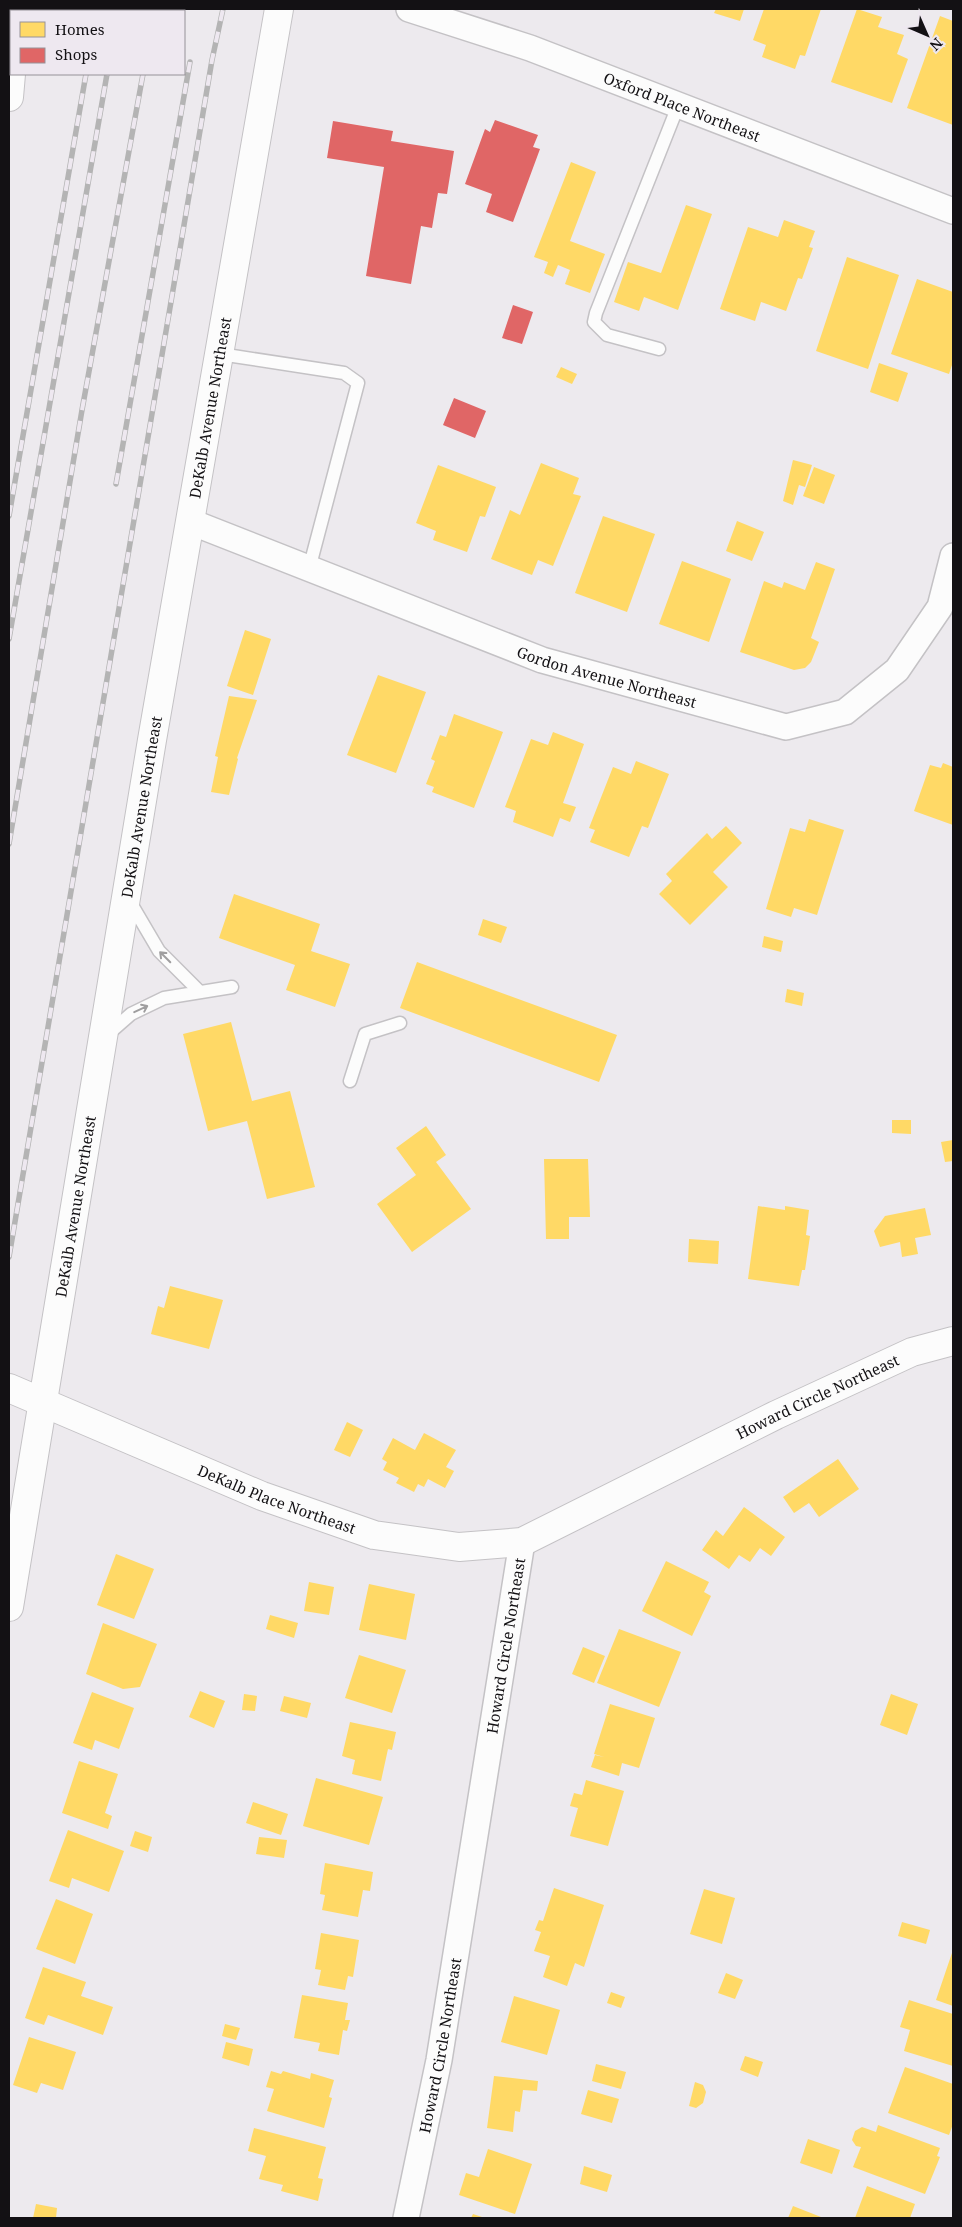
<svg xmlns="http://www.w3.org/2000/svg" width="962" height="2227" font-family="'Noto Serif',serif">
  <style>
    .homes { fill: #ffd966 }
    .shops { fill: #e06666 }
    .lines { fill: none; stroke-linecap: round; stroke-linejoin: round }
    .service-casing { stroke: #c4c2c5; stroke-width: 15 }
    .minor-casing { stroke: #c4c2c5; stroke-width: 28 }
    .tertiary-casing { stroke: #c4c2c5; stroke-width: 30 }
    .secondary-casing { stroke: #c4c2c5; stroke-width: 30 }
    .service { stroke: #fcfcfc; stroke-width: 12 }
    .minor { stroke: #fcfcfc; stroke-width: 25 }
    .tertiary { stroke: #fcfcfc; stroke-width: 28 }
    .secondary { stroke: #fcfcfc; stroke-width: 28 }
    .rail-casing { stroke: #b4b4b4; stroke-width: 5.5 }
    .rail { stroke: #eee8f0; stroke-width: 4; stroke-dasharray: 11; stroke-linecap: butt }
    .oneway { stroke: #9f9e9f }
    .labels { text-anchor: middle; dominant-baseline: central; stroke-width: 5; stroke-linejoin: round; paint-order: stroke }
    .street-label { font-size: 15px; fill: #131114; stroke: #eee8f0 }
  </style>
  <rect width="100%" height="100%" fill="#edeaee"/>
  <path class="homes" d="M716,9H744L740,21L714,13Z
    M764,9H821L805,56L800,55L795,69L762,57L766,45L753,40Z
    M857,9L882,17L878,27L904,35L897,54L908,59L892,103L831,82Z
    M940,16L953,21V125L907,108Z
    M571,162L596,172L570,241L605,254L590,293L565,284L570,270L558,265L553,277L544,273L548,262L534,257Z
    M686,205L712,214L678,310L644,297L639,311L614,302L628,262L661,273Z
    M784,220L815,231L809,247L813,248L802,279L798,278L786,311L761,302L755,321L720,309L748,227L778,237Z
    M847,257L899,275L868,369L816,351Z
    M917,279L953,292V362L949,374L891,354Z
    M879,363L908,373L898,402L870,392Z
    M561,367L577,374L572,384L556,377Z
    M793,460L812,465L805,487L799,485L793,505L783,501Z
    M541,463L579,478L573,494L581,496L553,566L538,560L532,575L491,559L510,510L520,515Z
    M438,465L496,487L485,517L480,516L467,552L433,540L436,531L416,523Z
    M814,467L835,475L824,504L803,496Z
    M603,516L655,534L627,612L575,593Z
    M737,521L764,532L752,561L726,551Z
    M682,561L731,579L709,642L659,624Z
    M816,562L835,569L811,638L819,642L811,662L805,668L794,670L740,652L764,581L782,588L784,582L805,590Z
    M245,630L271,639L253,695L227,686Z
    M378,675L426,692L396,773L347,755Z
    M229,696L257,700L237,758L238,759L229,795L211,792L218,757L215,756Z
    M454,714L503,732L474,808L432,792L434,787L426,784L435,761L431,759L440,735L446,737Z
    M553,732L584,744L563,803L576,807L570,822L560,818L553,837L513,822L516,811L505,807L531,739L548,745Z
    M636,761L669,774L648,828L642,826L629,857L590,842L595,830L589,828L613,767L631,774Z
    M943,763L953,767V825L914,811L930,765L941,768Z
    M809,819L844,830L817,915L794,908L791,917L766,909L790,828L805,832Z
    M726,826L742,843L713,872L728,887L690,925L659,894L672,881L666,874L707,833L712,839Z
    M234,894L320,924L311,951L350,964L335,1007L286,990L295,965L219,938Z
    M483,919L507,927L501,943L478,935Z
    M764,936L783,941L781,952L762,947Z
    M417,962L617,1035L599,1082L400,1008Z
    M787,989L804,993L802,1006L785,1002Z
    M231,1022L252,1101L290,1091L315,1187L267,1199L247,1121L208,1131L183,1034Z
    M892,1120H911V1134L892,1133Z
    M426,1126L446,1155L436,1162L471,1209L412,1252L377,1204L416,1175L396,1148Z
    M953,1140V1161L945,1162L941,1142Z
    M544,1159H588L590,1217H569V1239H546Z
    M758,1206L785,1210V1206L809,1210L806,1235L810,1236L805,1270H802L799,1286L748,1279Z
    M925,1208L931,1235L915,1238L918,1254L902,1257L900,1242L880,1247L874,1231L885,1216Z
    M689,1239L719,1241L718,1264L688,1262Z
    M170,1286L223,1300L209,1349L151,1334L158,1306L164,1308Z
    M347,1422L363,1430L350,1457L334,1450Z
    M424,1433L456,1450L446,1467L454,1471L445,1488L428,1479L424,1487L418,1484L414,1492L396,1483L399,1478L383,1470L387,1462L382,1459L393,1438L415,1450Z
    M838,1459L859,1489L819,1517L809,1503L794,1513L783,1497Z
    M744,1507L785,1537L771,1556L760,1548L750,1562L739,1555L729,1569L702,1550L716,1530L723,1536Z
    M116,1554L154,1569L134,1619L97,1605Z
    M666,1561L709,1582L704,1592L711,1596L692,1636L642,1611Z
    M309,1582L334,1587L329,1615L304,1611Z
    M369,1584L415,1594L406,1640L359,1630Z
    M270,1615L298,1623L294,1638L266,1629Z
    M103,1623L157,1644L140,1687L123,1689L86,1674Z
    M619,1629L681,1652L659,1707L597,1683Z
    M583,1647L605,1656L594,1683L572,1674Z
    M359,1655L406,1670L392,1713L345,1698Z
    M200,1691L225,1701L214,1728L189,1717Z
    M92,1692L134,1708L119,1749L95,1740L92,1750L73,1743Z
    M244,1694L257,1696L255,1711L242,1710Z
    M891,1694L918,1704L907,1735L880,1725Z
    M284,1696L311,1703L307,1718L280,1711Z
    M610,1704L655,1718L639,1768L622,1763L619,1776L591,1767L595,1755L604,1757L594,1754Z
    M350,1722L396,1732L392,1750L388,1749L381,1781L352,1774L355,1760L342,1756Z
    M79,1761L118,1774L105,1813L112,1816L108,1829L62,1813Z
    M316,1778L383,1797L369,1845L303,1826Z
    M586,1780L624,1791L608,1846L570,1836L578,1808L570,1806L574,1793L582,1795Z
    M253,1802L288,1814L281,1835L246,1823Z
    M68,1830L124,1851L109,1892L72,1878L69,1888L49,1881Z
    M135,1831L152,1837L148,1852L130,1846Z
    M259,1837L287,1840L284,1858L256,1854Z
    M325,1863L373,1872L370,1891L363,1890L358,1917L322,1910L325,1895L320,1894Z
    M554,1888L604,1905L584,1967L575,1963L567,1986L543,1977L550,1956L534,1951L541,1932L535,1930L539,1920L543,1921Z
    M704,1889L735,1898L722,1944L690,1934Z
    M56,1899L93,1914L75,1964L36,1949Z
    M902,1922L930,1930L926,1944L898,1936Z
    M321,1933L359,1940L353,1977L348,1976L345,1990L318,1985L321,1970L315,1969Z
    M953,1950V2006L936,2000Z
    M43,1967L86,1982L81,1996L113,2007L103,2035L48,2015L44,2025L25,2018Z
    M726,1973L743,1980L735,1999L718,1993Z
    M611,1992L625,1997L621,2008L607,2003Z
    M302,1995L348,2003L345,2020H350L347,2031L343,2030L339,2055L318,2051L320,2043L294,2038Z
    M514,1996L560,2010L547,2055L501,2042Z
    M909,2000L953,2014V2066L904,2051L910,2030L900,2027Z
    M225,2024L240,2028L236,2040L222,2036Z
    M29,2037L76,2052L63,2090L41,2083L37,2093L13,2085Z
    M226,2042L253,2049L249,2066L222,2058Z
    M745,2056L763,2062L758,2077L740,2070Z
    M596,2064L626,2072L621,2089L592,2081Z
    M905,2067L953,2084V2124L949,2135L888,2113Z
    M271,2071L281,2074L283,2071L310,2079L311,2073L334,2080L329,2097L332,2098L324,2128L267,2111L274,2089L266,2087Z
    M494,2076L538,2081L537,2091L523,2090L520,2112L515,2111L513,2132L487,2128Z
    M695,2082L703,2085L706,2092L703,2103L696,2108L689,2106Z
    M588,2090L619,2099L612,2123L581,2114Z
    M878,2125L940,2148L937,2156L940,2157L925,2194L853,2167L861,2147L856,2146L852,2140L855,2131L862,2127L876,2132Z
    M254,2128L326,2147L318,2178L323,2179L318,2201L281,2191L283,2185L259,2179L266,2156L248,2151Z
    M808,2139L840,2150L832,2174L800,2163Z
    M488,2149L532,2164L515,2214L459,2195L466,2173L479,2177Z
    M584,2166L612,2175L607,2192L580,2184Z
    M867,2186L915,2204L910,2218H855Z
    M36,2204L57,2208L56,2218H33Z
    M793,2206L821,2217L820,2218H788Z
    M473,2214L485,2218H471Z"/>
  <path class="shops" d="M495,120L538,135L533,147L540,149L513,222L486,212L492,194L465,184L485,129L490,132Z
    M333,121L393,131L391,141L454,151L447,194L438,193L432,228L421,226L411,284L366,276L384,167L327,158Z
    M513,305L533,312L522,344L502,338Z
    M454,398L486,411L475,438L443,425Z"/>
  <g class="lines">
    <defs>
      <path id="service" d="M659,349L607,335L594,322L596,313L678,106
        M220,354L344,373L358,383L309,569
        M129,900L159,951L200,992
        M107,1035L131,1014L164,998L232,987
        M350,1081L365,1034L400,1023"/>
      <g id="minor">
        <path id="s1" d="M409,9L530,48L953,211"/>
        <path id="s2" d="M191,522L542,660L786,727L845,712L897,670L940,607L953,556"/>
        <path id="s3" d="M406,2218L439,2060L522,1542"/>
      </g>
      <g id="tertiary">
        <path d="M19,11V9"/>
        <path d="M9,97L11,74"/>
        <path id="s4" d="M9,1388L262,1496L374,1535L459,1547L522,1542L776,1415L912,1352L953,1341"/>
      </g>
      <g id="secondary">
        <path id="s5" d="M9,1607L152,740L279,9"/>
      </g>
    </defs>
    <use href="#service" class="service-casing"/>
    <use href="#minor" class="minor-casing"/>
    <use href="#tertiary" class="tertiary-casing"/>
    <use href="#secondary" class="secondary-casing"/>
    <use href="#service" class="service"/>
    <use href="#minor" class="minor"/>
    <use href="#tertiary" class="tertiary"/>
    <use href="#secondary" class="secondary"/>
    <defs>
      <path id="rail" d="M97,11V9
        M118,11L119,9
        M154,11L155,9
        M116,484L190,62
        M9,516L86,74
        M9,639L107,74
        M9,844L82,410L143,74
        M9,1257L212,60L223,9"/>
    </defs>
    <use href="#rail" class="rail-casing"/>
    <use href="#rail" class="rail"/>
  </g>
  <defs><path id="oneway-shaft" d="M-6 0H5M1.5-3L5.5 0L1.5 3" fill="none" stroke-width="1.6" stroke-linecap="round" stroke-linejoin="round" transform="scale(1.25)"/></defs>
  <g class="oneway">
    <use href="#oneway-shaft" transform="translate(165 957) rotate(-135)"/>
    <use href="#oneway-shaft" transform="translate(141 1009) rotate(-25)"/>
  </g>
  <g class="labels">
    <g class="street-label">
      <text stroke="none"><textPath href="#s1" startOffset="290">Oxford Place Northeast</textPath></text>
      <text stroke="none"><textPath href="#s5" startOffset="1216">DeKalb Avenue Northeast</textPath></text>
      <text stroke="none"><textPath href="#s2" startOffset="444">Gordon Avenue Northeast</textPath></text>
      <text stroke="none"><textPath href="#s5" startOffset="811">DeKalb Avenue Northeast</textPath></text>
      <text stroke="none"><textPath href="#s5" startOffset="406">DeKalb Avenue Northeast</textPath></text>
      <text stroke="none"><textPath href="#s4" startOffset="872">Howard Circle Northeast</textPath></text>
      <text stroke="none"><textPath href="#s4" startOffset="290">DeKalb Place Northeast</textPath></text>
      <text stroke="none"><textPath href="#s3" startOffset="581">Howard Circle Northeast</textPath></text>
      <text stroke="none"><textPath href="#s3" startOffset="176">Howard Circle Northeast</textPath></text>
    </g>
  </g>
  <rect width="962" height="2227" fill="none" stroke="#131114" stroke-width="20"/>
  <rect x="10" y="10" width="175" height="65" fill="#eee8f0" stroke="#969298"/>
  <rect x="20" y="22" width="25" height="15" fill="#ffd966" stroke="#969298"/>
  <text x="55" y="35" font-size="15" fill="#131114">Homes</text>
  <rect x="20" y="48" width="25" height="15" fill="#e06666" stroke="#969298"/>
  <text x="55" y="60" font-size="15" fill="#131114">Shops</text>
  <g transform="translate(927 35) rotate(135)" stroke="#eee8f0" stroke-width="4" paint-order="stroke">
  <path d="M0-4L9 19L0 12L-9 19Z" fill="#131114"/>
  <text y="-8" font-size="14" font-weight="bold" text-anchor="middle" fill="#131114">N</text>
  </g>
</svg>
